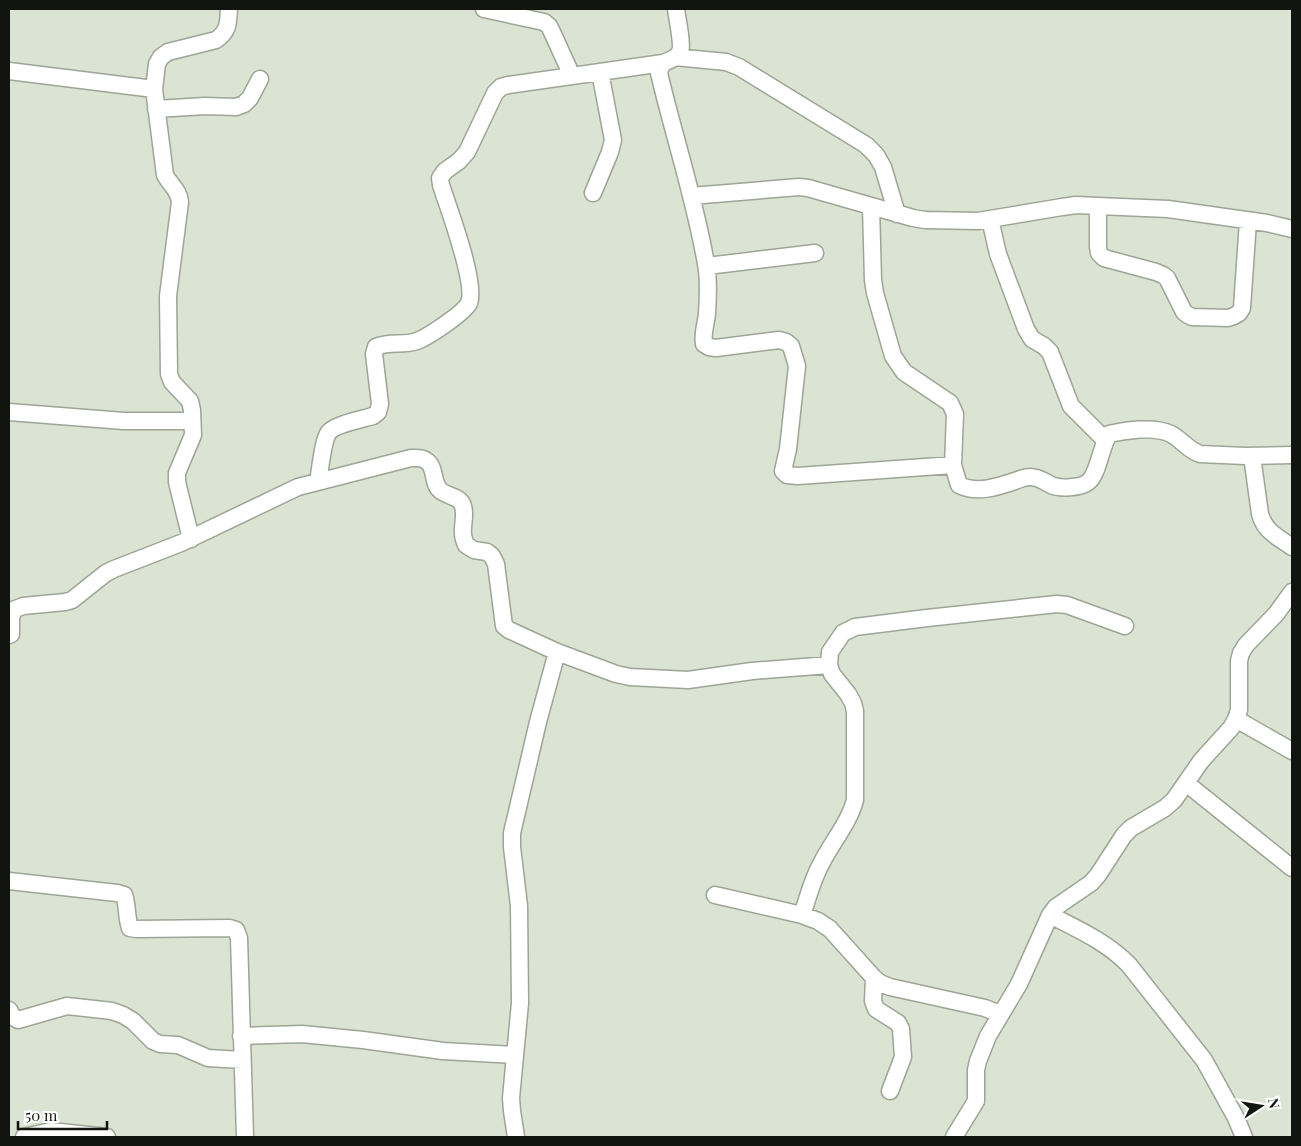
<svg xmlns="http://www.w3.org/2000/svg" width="1301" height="1146" font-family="'Playfair Display',serif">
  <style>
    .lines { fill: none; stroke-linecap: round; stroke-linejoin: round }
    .minor-casing { stroke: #9da595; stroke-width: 19 }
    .minor { stroke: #fff; stroke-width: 16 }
  </style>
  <rect width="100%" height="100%" fill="#dbe3d3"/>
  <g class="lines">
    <defs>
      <path id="minor" d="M484,9L544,22L549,26L552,32L572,76
        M676,9C677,17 683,45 680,52C674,64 662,56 659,73C674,137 695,199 706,264C709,279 708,298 707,314C706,324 702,333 704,344L709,347L716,348L779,340L786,342L791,346L797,366L788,449L783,471L787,475L798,476L953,465
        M675,57L726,62L739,67L866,145L876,155L883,167L897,214
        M9,71L154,89
        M156,109L205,106L236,107L244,104L250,98L260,79
        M593,193L610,152L613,140L600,72
        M691,196L799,187L808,188L913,218L925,220L978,221L1062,207L1076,205L1098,206L1168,209L1267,223L1292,229
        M871,206L873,280L875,293L893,356L904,372L950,403L955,414L953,465L959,485C977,494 997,487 1015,481C1020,479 1025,477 1030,477C1039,477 1043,481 1051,485C1059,489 1081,488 1088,482C1098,475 1101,446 1109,434C1126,430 1155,426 1171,434C1182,440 1188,450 1200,454L1245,456L1292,455
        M1098,206V247L1099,253L1104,258L1156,272L1163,275L1167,278L1184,312L1188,315L1192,317L1228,318L1234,316L1239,313L1242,308L1248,221
        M990,219L998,254L1026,329L1032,339L1044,346L1050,352L1071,406L1105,440
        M707,266L815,253
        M9,412L124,421H192
        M1252,456L1260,514C1265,532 1278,537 1292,547
        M318,482C320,471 323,439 329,432C336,424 363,419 373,416L378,412L380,404L374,354L376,347C389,341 404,346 417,341C428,337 464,313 469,303C477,283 448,207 441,185L440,178L445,171L459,161L467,152L495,93L501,87L508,85L663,63
        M191,539L177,482V473L193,435L192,410L190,401L172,382L169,374L168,296L180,202C179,190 171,186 165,175L154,89L157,64L161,57L168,52L216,40C229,31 228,23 229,9
        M9,635L11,634V619L13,610L23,606L65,602L72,600L106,573L114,569L181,543L298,487L411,458C418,458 423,457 429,463C436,471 432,484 441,491C449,497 460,496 463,506C466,516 462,525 463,534C463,538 465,542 466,545L474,550L487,552L492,556L496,564L504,626L509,630L557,652L616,674L630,677L688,680L752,671L829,665
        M1236,719L1292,751
        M1186,783L1292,868
        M9,881L117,893L124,895C128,906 126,917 130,928L136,929L230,928L236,930L239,938L245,1137
        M715,895L802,915L818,921L830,929L874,978L880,983L890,987L985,1008L1000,1014
        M802,915C808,898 812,880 821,864C832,842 849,823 855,800V711L853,703L848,694L832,674L829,665L830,652L843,633L855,627L927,618L1057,604L1067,605L1125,626
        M1050,915C1077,929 1107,942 1129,965L1204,1060L1236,1118L1244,1137
        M874,978L873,1001L876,1009L898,1023L901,1029L903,1057L890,1091
        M9,1010L13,1017L18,1020L67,1006L112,1011L123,1015L133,1021L153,1041L160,1044L178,1045L208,1058L242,1060
        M241,1036L302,1034L363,1040L443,1051L515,1055
        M24,1137L51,1131L107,1137
        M516,1137L512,1111L511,1098L520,1003L519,906L512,847V833L538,722L557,652
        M954,1137L976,1101V1070L978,1061L988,1036L1019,984L1050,915L1056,907L1091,883L1098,875L1124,835L1131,828L1165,808L1174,800L1201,761L1231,728L1236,719L1239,710V661L1241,653L1246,645L1276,614L1292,592"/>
    </defs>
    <use href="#minor" class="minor-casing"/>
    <use href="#minor" class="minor"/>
  </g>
  <rect width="1301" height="1146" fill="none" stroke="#12150f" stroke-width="20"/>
  <g transform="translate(1261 1106) rotate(78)" stroke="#ffffff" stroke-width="4" paint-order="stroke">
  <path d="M0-4L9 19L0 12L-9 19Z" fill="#12150f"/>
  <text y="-8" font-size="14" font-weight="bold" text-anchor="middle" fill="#12150f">N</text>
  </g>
  <path d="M18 1121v8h89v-8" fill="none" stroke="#12150f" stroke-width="2.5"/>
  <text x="25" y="1121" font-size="15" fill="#12150f" stroke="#ffffff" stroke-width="4" paint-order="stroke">50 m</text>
</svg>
